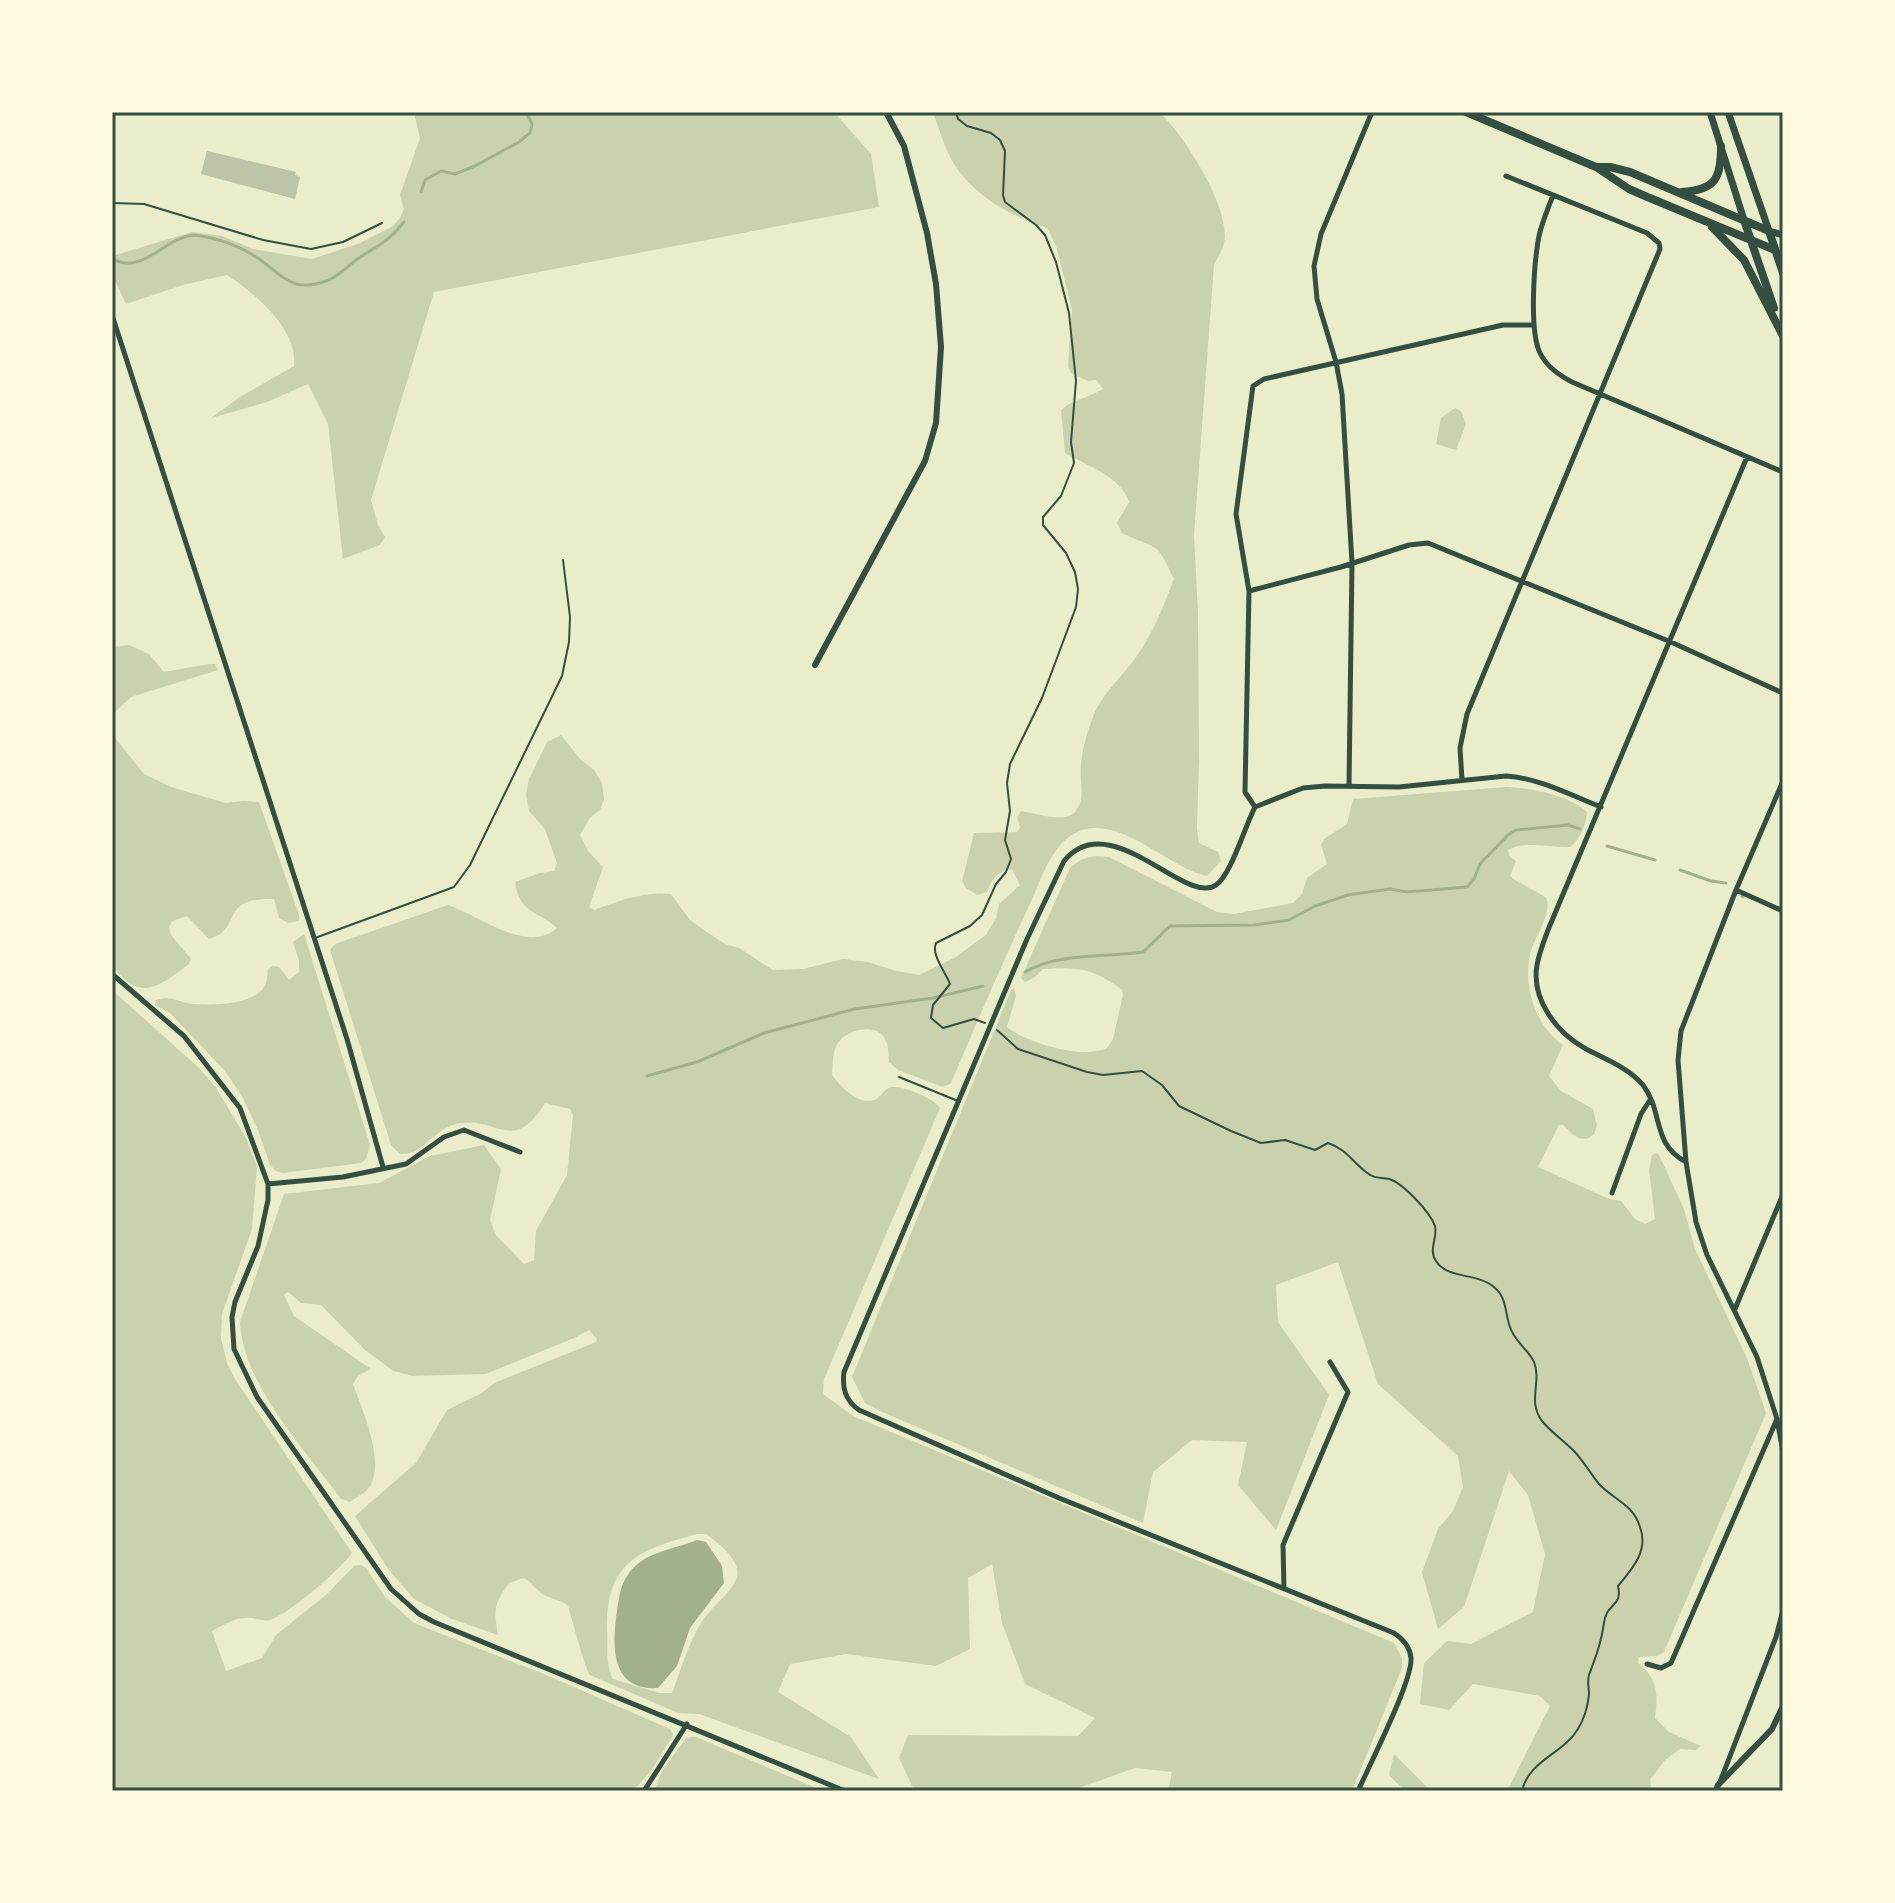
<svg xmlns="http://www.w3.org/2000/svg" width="1895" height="1903" font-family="Barlow,sans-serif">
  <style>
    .green { fill: #cad2ad; fill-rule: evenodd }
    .water { fill: #a3b18a }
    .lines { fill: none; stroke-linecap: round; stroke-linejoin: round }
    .stream { stroke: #a3b18a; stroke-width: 3 }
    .building { fill: #bcc5a7 }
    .path { stroke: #344e41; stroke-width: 2 }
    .service { stroke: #344e41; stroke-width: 2 }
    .minor { stroke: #344e41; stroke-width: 5 }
    .tertiary { stroke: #344e41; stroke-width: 6 }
    .secondary { stroke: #344e41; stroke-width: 7 }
    .trunk { stroke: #344e41; stroke-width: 8 }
    .neatline { fill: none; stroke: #344e41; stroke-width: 3 }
  </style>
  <rect width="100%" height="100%" fill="#e9edc9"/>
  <path class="green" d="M414,112H834L871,154L879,207L434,292L371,500L378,525L385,537L380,545L343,559L328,424L308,384L267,402L211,418L240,397L294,366C298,330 256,294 227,275L183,285L126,304L112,274V256L192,232L222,236L253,249L312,259L360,243L393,226L400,218L404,209L400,195L420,138Z
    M933,112H1159C1183,133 1232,210 1224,243C1223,250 1217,258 1214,265L1194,535L1198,612L1199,759L1197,828L1199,843L1218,852L1221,861L1207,876C1173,869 1132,827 1095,828C1082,828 1071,834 1062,843C1046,860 1038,887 1028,908C1001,966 976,1024 951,1083L943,1087L898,1070L889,1062C888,1053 889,1043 883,1036C873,1023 845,1031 838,1043C832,1051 833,1065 832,1075C841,1087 858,1105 874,1100C881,1098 883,1090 889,1088C899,1083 935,1099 940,1108L824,1379L823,1394L853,1416L1394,1643L1402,1658V1668L1352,1791H1168L1172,1772L1135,1768L1070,1791L914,1790L899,1758L908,1735L1078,1736L1095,1718L1025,1684L1002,1623L992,1564L968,1578L970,1649L936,1666L846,1654L790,1664L778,1692L851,1737L879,1779L699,1714L678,1713L590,1675C585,1669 572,1619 568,1606C560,1599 549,1599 541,1593C534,1587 532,1583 524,1578L509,1583C493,1605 494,1610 498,1635L452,1619L414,1599L388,1569L355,1516L416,1463L447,1410L482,1393L494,1383L596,1342L597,1339L589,1330L574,1338L486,1374L413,1376L393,1371L365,1350L321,1305L301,1303L288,1292L284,1295L294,1316L371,1369L358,1376L353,1384C362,1409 389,1469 366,1491C361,1495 355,1498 350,1502L341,1499C305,1449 243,1385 240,1322L284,1194L379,1183L430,1156L484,1145L501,1169L490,1220L496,1235L524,1264L534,1260L536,1231L567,1175L573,1115L570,1109L545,1103C511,1158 495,1112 453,1125C433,1131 421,1156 400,1154L391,1145L330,950L335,944L448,905C478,915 528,955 557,928C538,910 520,915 515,882L540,873L554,871L557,863L545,829L529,811L526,795L529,779L547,742L561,735L581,760L594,770L602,783L604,799L600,810L590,818L580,835L588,851L603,867L589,907L594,910C619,901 644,891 671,894L690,920L701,928L725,944L739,948L773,970L803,969L843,959L868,962L896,971L919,975L954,958L986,935L996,918L999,904L1020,885L1012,869C998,871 992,879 987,892L977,895L966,888L962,881L974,833L1017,832L1020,827L1017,817L1021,811C1035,813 1063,823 1074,813C1087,799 1079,782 1081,766C1082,749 1087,733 1093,717C1100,696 1123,676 1136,657C1153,634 1163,607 1174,579C1155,538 1158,551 1122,533L1117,523L1129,502C1121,476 1087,466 1065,453L1061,410C1074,399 1088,398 1103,389L1096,380L1088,381L1071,373L1068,366L1072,310L1056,246L1047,228C1012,216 981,200 958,170C946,154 940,131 933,112ZM697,1534H706C769,1580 722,1587 698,1628C687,1648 680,1672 672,1693H659L613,1679C605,1664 608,1646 607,1630C606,1562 638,1550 697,1534Z
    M1455,408L1461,411L1466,424L1456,450L1436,444L1441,418Z
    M129,645L149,654L164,672L209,664H215L218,670L131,697L112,715V647Z
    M112,734L144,774L171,787L226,803L243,801L259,802L299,915V921L288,923L279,918L274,899C217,897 243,931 209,939L187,916L172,921L169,927L171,935L191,959L189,964C176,973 155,993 137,987C128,984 119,973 112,967Z
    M1506,787C1531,788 1568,795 1587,812C1586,824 1580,840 1570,847C1551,848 1525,840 1508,850L1510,857L1516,861L1510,876C1517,883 1545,895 1546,898C1553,913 1535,936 1531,951C1522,983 1534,1025 1563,1045L1549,1076L1561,1091L1593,1109L1597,1125L1594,1134C1581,1146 1573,1134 1563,1125H1559L1538,1167L1607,1198L1621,1201L1635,1219L1645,1224L1655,1219L1649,1170L1652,1155L1656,1153L1659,1155L1684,1209L1695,1249L1747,1358L1766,1413L1664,1652L1657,1656L1639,1657L1638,1663C1658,1678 1658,1695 1655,1718L1669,1732L1701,1746L1696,1750L1680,1749L1665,1760L1650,1780L1651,1791H1507L1550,1706L1540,1696L1473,1684L1449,1710L1420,1704L1424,1663L1447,1641L1471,1644L1533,1612L1545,1554L1528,1495L1509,1471L1464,1607L1438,1629L1422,1572L1438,1529L1453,1511L1463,1487L1458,1456L1378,1384L1338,1262L1276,1285L1278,1322L1329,1395L1276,1530L1238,1485L1247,1442L1192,1440L1153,1472L1143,1523L882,1412L865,1403L852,1377L1011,990L1014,988L1016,996L1007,1027C1027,1043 1084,1060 1107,1048L1113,1039L1123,995L1122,990C1094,968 1077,967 1043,969L1035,977L1025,982L1021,978L1070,868C1082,857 1093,854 1109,857L1217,912L1234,914L1293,903L1302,894L1307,878L1327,864L1321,845L1324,839L1347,824L1353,799Z
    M304,934L370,1145L366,1159L361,1163L283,1173L276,1171L270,1165L258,1130L242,1096L224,1070L170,1013L155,1005L156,1000C171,995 178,1002 192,1004C212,1005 252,1006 264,987C268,981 267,975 268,969L272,966L279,967L289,980L299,972V961L293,942Z
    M112,990L198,1067L215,1086L246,1138L257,1167L252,1229L222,1314L221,1339L227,1363L235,1379L352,1553C341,1569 289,1614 270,1620C261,1622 255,1617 246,1618C234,1618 222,1626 212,1631L226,1671L262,1658L276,1635L327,1594L354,1566L361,1565L366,1568L385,1597L414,1623L544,1674L670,1729L673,1734L671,1739L651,1771L633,1791H112Z
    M691,1737H696L823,1791H654L662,1771L686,1738Z
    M1394,1754L1431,1791H1432H1405L1389,1775Z"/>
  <path class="water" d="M697,1540L706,1542L722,1566L724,1583L690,1628L677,1666L658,1688C610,1691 612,1645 617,1611C619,1599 620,1586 627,1576C643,1551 673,1550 697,1540Z"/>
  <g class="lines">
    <path class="stream" d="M421,192L425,180L441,171L455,174L475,166L519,142L530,133L532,124L526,112
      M114,260C146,273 162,239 193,235C198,235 205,237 211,238C228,242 241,247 256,257C282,274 291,294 326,281C339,277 346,267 356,260C376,246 389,242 404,222
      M1607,846L1655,860
      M1680,870L1711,881L1726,883
      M1742,896L1743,897
      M1025,972C1061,952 1103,958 1143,952L1170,926L1254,925L1289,920L1315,906L1348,895L1390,889L1407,892L1467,887L1474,879L1480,864L1508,835L1516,830L1568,825L1580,829
      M647,1076L697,1062L764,1033L855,1009L933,998L983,986"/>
  </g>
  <path class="building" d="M207,151L296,172L295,175L300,177L295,199L201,174Z"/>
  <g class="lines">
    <path class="path" d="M956,112L958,119L967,126L991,133L1000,140L1005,151L1003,195L1005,202L1036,225L1045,235L1056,262L1069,313L1076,381L1071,442L1074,463L1061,496L1043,517V525L1066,553L1075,572L1078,589L1076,607L1042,698L1010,764L1007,783L1010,811L1005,840L1011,859L1006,872L996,884L982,915L970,926L936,943C931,955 945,971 950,984L933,1005L931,1018L943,1028L974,1019L985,1023
      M997,1030L1018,1049L1087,1072L1103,1075L1142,1071L1162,1085L1179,1106L1231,1131L1261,1143L1285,1140L1315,1150L1328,1143C1346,1149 1352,1161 1366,1172C1374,1179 1380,1177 1389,1179C1403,1183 1430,1212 1435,1226C1438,1237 1428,1250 1436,1261C1448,1280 1478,1272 1495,1288C1507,1298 1505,1314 1510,1327C1514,1341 1528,1349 1534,1362C1542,1382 1527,1401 1542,1421C1551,1432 1563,1440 1573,1450C1583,1460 1590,1473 1599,1484C1614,1500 1633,1504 1640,1527C1649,1551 1632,1569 1618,1586C1623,1607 1606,1603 1604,1623C1601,1644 1596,1656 1589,1675C1587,1682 1589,1688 1589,1694C1588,1705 1584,1719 1578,1729C1563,1754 1529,1760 1522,1791"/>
    <path class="service" d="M112,203L144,204L263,240L311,249L343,242L382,223
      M315,938L454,887L470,865L562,676L569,642L570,617L563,560
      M899,1077L958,1101"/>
    <path class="minor" d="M1553,195C1548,209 1542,222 1539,236C1534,262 1529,331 1540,353C1547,367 1559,375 1572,382L1783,472
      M112,315L347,1039L383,1167
      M1249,591L1341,567L1409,545L1428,543L1671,642L1783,693
      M1462,780L1460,748L1467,714L1660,249L1659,243L1647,233L1506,176
      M1783,781L1736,890L1681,1031L1678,1060L1686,1162L1696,1222L1707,1255L1757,1357L1777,1419L1783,1452
      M1349,786L1352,563L1342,394L1336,362L1317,299L1314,266L1321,234L1372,112
      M1255,807C1245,826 1231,875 1216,885C1186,907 1110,805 1064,861L1027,939L844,1372C842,1388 845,1400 859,1410L1059,1498L1394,1633C1403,1639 1410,1647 1411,1658C1413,1680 1369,1766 1358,1791
      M1255,807L1245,792L1249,591L1236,514L1253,386L1264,379L1503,325H1534
      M1255,807L1303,788L1325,786L1399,787L1506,776C1539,778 1570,795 1601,807
      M1736,890L1783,911
      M112,974L184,1036L240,1108L268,1184V1200L258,1246L235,1302L232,1317L234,1349L257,1397L391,1589L419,1614L434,1622L845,1791
      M1686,1162C1651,1143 1664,1113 1643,1085C1629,1068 1605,1059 1586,1049C1557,1033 1531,1000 1537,965C1539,953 1544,941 1548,930L1747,457
      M268,1184L343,1177L406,1164L444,1137L464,1130L520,1152
      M1612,1193L1641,1114L1650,1100
      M1735,1309L1783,1194
      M1284,1589L1283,1545L1348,1392L1330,1362
      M1647,1664L1661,1668L1671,1663L1777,1419
      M1720,1782L1776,1637L1783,1610
      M644,1791L687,1724"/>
    <path class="tertiary" d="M815,665L925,461L936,423L941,347L936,284L927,233L904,146L886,112
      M1716,1791L1718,1785L1772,1729L1783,1706"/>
    <path class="secondary" d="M1710,112L1744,220
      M1728,112L1769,231L1783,235"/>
    <path class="trunk" d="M1466,112L1596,167L1629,189L1645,196L1775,250
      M1597,167H1610L1630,172L1769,231L1783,273
      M1682,192C1716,190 1721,178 1721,146
      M1744,220L1774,308
      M1712,227L1744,260L1783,336"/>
  </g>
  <rect width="1895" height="1903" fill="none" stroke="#fefae0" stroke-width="228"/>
  <rect x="114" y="114" width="1667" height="1675" class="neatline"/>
</svg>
